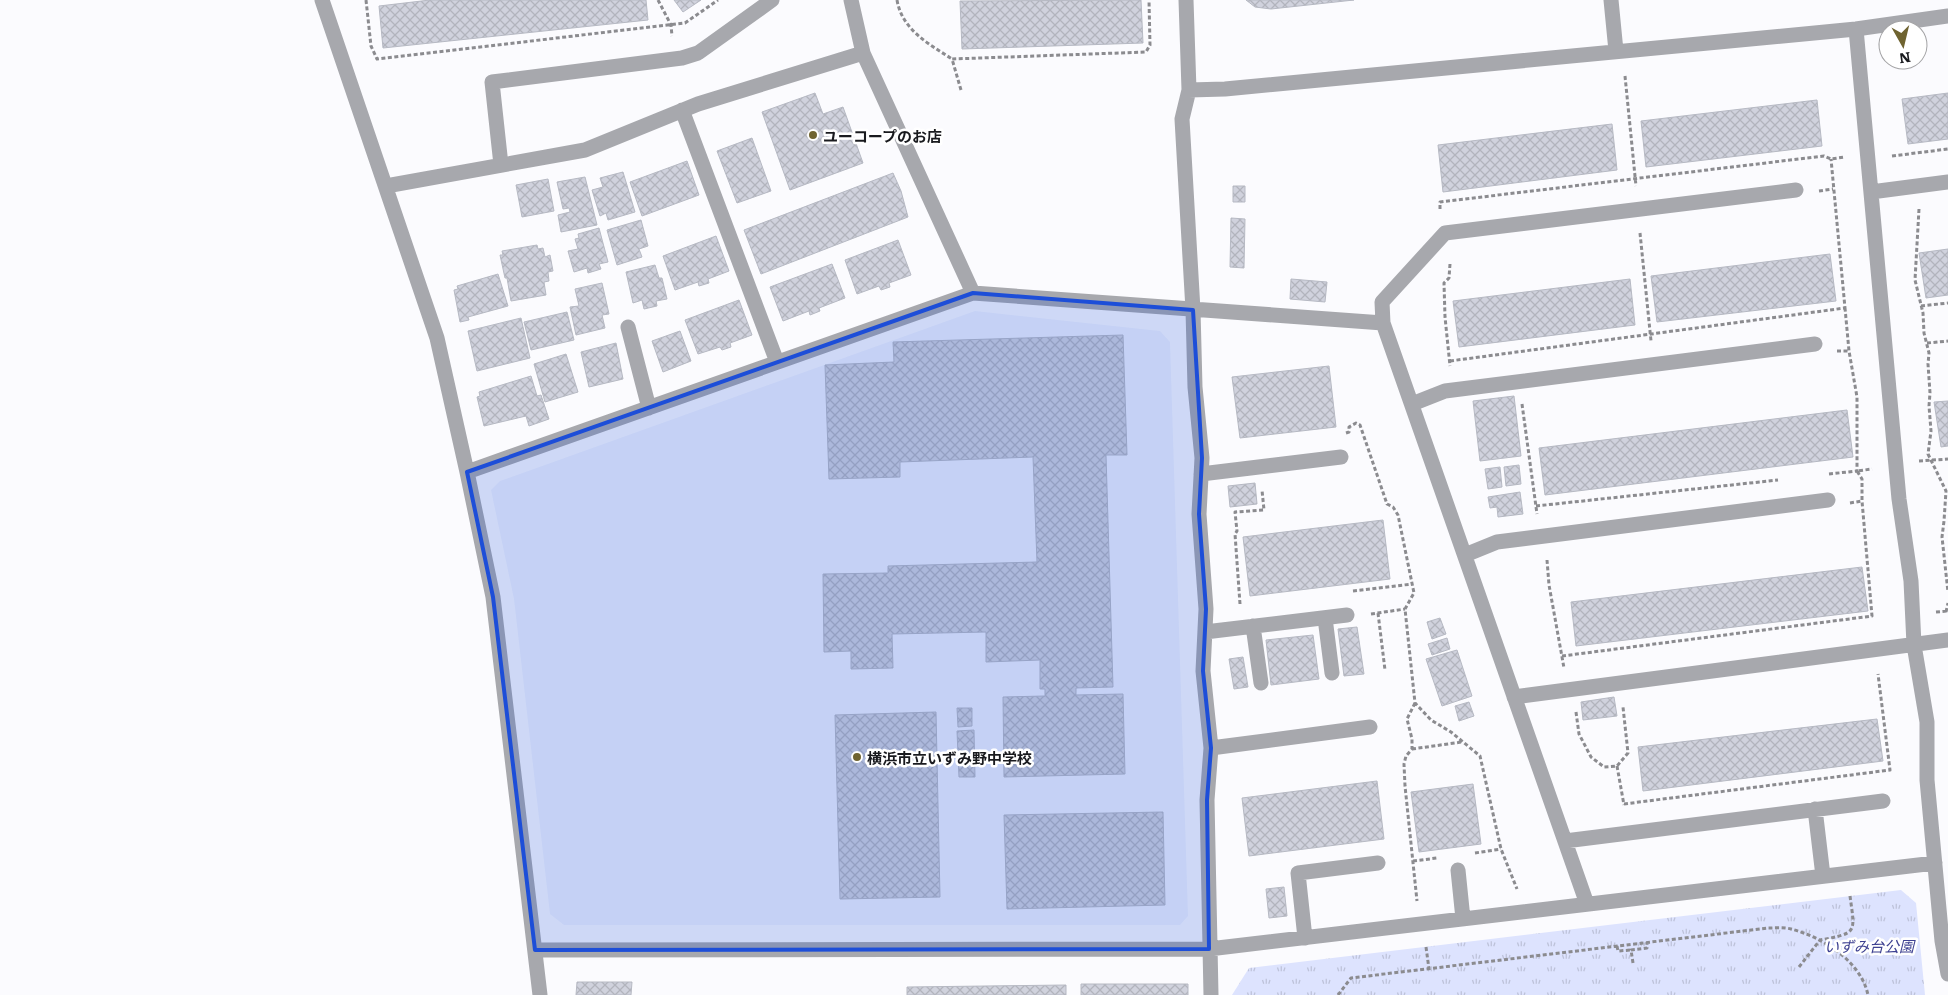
<svg xmlns="http://www.w3.org/2000/svg" width="1948" height="995" font-family="Literata,'Noto Sans JP',serif">
  <style>
    .built { fill: #eff2fd }
    .park { fill: url(#park-tufts) }
    .building { fill: url(#building-cross-hatch); stroke: #b6b9c3 }
    .lines { fill: none; stroke-linecap: round; stroke-linejoin: round }
    .path { stroke: #8b8b8f; stroke-width: 3; stroke-dasharray: 4 2.5; stroke-linecap: butt }
    .minor { stroke: #a7a8ad; stroke-width: 15 }
    .marked { fill: #1d4ed8; fill-opacity: 0.2; stroke: #1d4ed8; stroke-width: 4; stroke-linejoin: round }
    .poi-dot { fill: #6f6330; stroke: #fff; stroke-width: 2 }
    .labels { text-anchor: middle; dominant-baseline: central; stroke-width: 5; stroke-linejoin: round; paint-order: stroke }
    .poi-label { font-size: 15px; font-weight: bold; fill: #191a1e; stroke: #fff; text-anchor: start }
    .park-label { font-size: 15px; font-style: italic; fill: #3d4091; stroke: #fff }
  </style>
  <defs>
    <pattern id="park-tufts" width="24" height="20" patternUnits="userSpaceOnUse" patternTransform="scale(1.25)"><rect width="24" height="20" fill="#dde3fe"/><path d="M3 7l-1-3M5 7V3M7 7l1-3M15 17l-1-3M17 17v-4M19 17l1-3" fill="none" stroke="#bdc2d9"/></pattern>
    <pattern id="building-cross-hatch" width="8" height="8" patternUnits="userSpaceOnUse" patternTransform="scale(1.25)"><rect width="8" height="8" fill="#d0d2dd"/><path d="M0 0l8 8M0 8l8-8" fill="none" stroke="#b2b4bd"/></pattern>
  </defs>
  <rect width="100%" height="100%" fill="#fbfbfe"/>
  <path class="built" d="M975,311L1160,331L1170,342L1188,916L1180,925H564L550,914L514,599L491,490L500,481Z"/>
  <path class="park" d="M1901,890L1916,903L1925,995H1232L1249,968Z"/>
  <path class="building" d="M430,0H646L648,20L383,48L379,6Z
    M674,0H701L683,12Z
    M1141,0L1143,43L962,49L960,1Z
    M1246,0H1354L1271,9L1255,7Z
    M815,93L823,114L843,107L863,163L790,190L762,112Z
    M1948,93V139L1908,144L1902,99Z
    M1817,100L1822,146L1646,167L1641,121Z
    M1612,124L1617,170L1443,192L1438,145Z
    M752,138L771,191L737,203L717,151Z
    M687,161L699,195L642,216L630,182Z
    M623,172L635,212L608,220L606,213L600,216L592,190L603,187L600,178Z
    M893,173L901,191L908,217L761,274L744,230Z
    M585,177L597,225L561,232L558,215L570,212L569,208L563,209L557,182Z
    M548,179L554,211L522,217L516,185Z
    M1233,186H1245V202H1233Z
    M1231,218L1245,219L1244,268L1230,267Z
    M641,220L648,246L639,249L642,257L617,265L607,230Z
    M599,228L608,262L599,264L601,269L588,273L587,268L574,272L568,251L578,249L575,239L579,238L578,234Z
    M716,236L729,271L708,279L709,283L699,286L698,282L675,290L663,256Z
    M898,240L911,275L889,283L890,287L881,290L879,286L857,294L845,260Z
    M537,245L538,249L543,248L545,257L550,255L553,271L548,272L549,281L544,282L546,295L511,301L507,278H505L500,255H503L502,251Z
    M1948,249V295L1926,298L1919,253Z
    M1830,254L1836,301L1657,322L1651,276Z
    M832,264L845,298L819,308L820,311L810,315L809,311L783,321L770,287Z
    M655,265L659,278H662L667,299L656,301L657,306L644,309L642,300L633,303L626,272Z
    M498,274L508,306L468,317L469,320L460,322L454,290L458,289L457,286Z
    M1291,279L1327,282L1325,302L1290,299Z
    M1630,279L1635,325L1459,347L1453,301Z
    M602,283L609,314L602,315L605,328L576,335L570,307L579,306L575,289Z
    M739,300L752,335L730,343L731,347L722,350L720,347L698,354L685,320Z
    M567,312L574,340L531,350L524,322Z
    M521,318L530,358L477,371L468,331Z
    M680,331L691,361L663,372L652,341Z
    M1123,335L1127,455H1106L1113,687L1076,688V695L1123,694L1125,774L1004,777L1003,697L1045,696V689H1040V660L986,662V632L892,634L893,668L851,669V651L824,652L823,574L888,573V566L1037,562L1033,457L900,462V477L829,479L825,365L894,362L893,342Z
    M616,343L623,379L589,387L581,352Z
    M566,354L578,392L545,402L534,364Z
    M1329,366L1336,427L1240,438L1232,377Z
    M531,376L537,396L541,395L549,419L529,426L526,416L484,426L477,397L480,396L479,392Z
    M1514,396L1521,456L1480,461L1473,401Z
    M1948,401V446L1941,447L1934,402Z
    M1847,410L1853,457L1545,495L1539,448Z
    M1519,465L1521,484L1506,486L1504,467Z
    M1500,467L1502,487L1488,489L1485,469Z
    M1255,483L1257,504L1230,507L1228,486Z
    M1520,492L1523,514L1498,517L1497,507L1490,508L1488,497Z
    M1383,520L1390,579L1250,596L1243,537Z
    M1862,567L1868,611L1576,646L1571,602Z
    M1440,618L1446,634L1432,639L1427,622Z
    M1357,627L1364,674L1344,676L1338,629Z
    M1313,635L1319,679L1271,685L1266,640Z
    M1447,638L1450,649L1432,655L1428,644Z
    M1457,650L1472,696L1442,706L1426,659Z
    M1243,657L1248,687L1234,689L1229,659Z
    M1614,697L1617,716L1583,720L1581,702Z
    M1469,702L1474,716L1459,721L1455,706Z
    M957,708H972V726L958,727Z
    M936,712L940,897L840,899L835,715Z
    M1877,719L1883,761L1643,791L1638,747Z
    M974,730L975,777H959L957,731Z
    M1377,781L1384,839L1249,856L1242,798Z
    M1473,784L1481,844L1419,852L1411,792Z
    M1163,812L1165,905L1007,909L1004,815Z
    M1284,887L1287,916L1269,918L1266,889Z
    M577,982H632L631,995H576Z
    M1081,984H1188V995H1081Z
    M1066,985V995H907V987Z"/>
  <g class="lines">
    <path class="path" d="M366,0L371,46L377,59L685,23L718,0
      M658,0L671,25L672,36
      M897,0C902,30 929,44 952,59
      M1625,76L1636,186
      M961,90L952,59L1146,52L1150,45L1149,0
      M1892,156L1948,149
      M1819,191L1833,189
      M1440,209V202L1824,156L1831,159L1845,157
      M1919,209L1915,280L1923,313L1924,333L1929,353L1928,364L1930,393L1929,406L1931,431L1928,454L1946,491L1944,521L1942,537L1948,592
      M1640,233L1651,341
      M1450,264L1449,278L1444,283L1445,317L1450,366
      M1921,306L1948,303
      M1927,343L1948,341
      M1837,351H1849
      M1450,361L1845,308L1831,159
      M1522,404L1537,514
      M1346,433L1349,432V427L1356,423L1360,425L1387,504L1393,507L1398,515L1414,593L1405,609L1415,703L1431,720L1451,732L1480,756L1501,849L1517,889
      M1919,461L1948,459
      M1829,474L1857,471V397L1849,351L1845,308
      M1850,503L1862,501
      M1536,506L1778,480
      M1547,560L1549,585L1564,668
      M1353,591L1412,584
      M1240,604L1235,534L1237,531L1235,512L1264,510L1262,490
      M1936,612L1948,611
      M1946,612L1948,603
      M1378,613L1385,670
      M1371,614L1405,609
      M1562,656L1872,616L1862,501V479L1857,471L1872,469
      M1415,703L1407,719L1412,739V749L1406,756L1404,764L1405,786L1417,901
      M1576,712L1579,734L1591,757L1604,767L1617,766L1628,753L1623,707
      M1412,749L1462,742
      M1617,766L1624,805
      M1624,804L1890,770L1878,674
      M1475,853L1501,849
      M1413,861L1437,858
      M1617,946L1618,951L1631,950
      M1426,947L1429,969
      M1633,963L1631,950L1647,948V942
      M1799,967L1820,940C1858,933 1855,933 1850,896
      M1338,995L1351,978L1768,928C1775,928 1784,927 1791,929C1822,937 1861,961 1868,995"/>
    <path class="minor" d="M322,0L437,338L467,472L493,597L540,995
      M851,0L863,53
      M1186,0L1189,90L1182,119L1193,310L1195,387L1202,458L1199,514L1206,609L1203,671L1211,748L1207,800L1211,995
      M1611,0L1616,51
      M1856,29L1899,499L1911,581L1914,645L1927,722V780L1942,941L1948,974
      M1189,90L1225,89L1856,29L1948,16
      M682,110L777,362
      M501,165L492,82L682,58L698,53L772,0
      M386,186L585,150L698,104L863,53L973,293
      M1871,192L1948,182
      M1383,323L1382,302L1445,233L1796,190
      M628,327L649,408
      M1412,404L1445,391L1815,344
      M467,472L973,293L1383,323L1587,904
      M1201,474L1341,457
      M1465,555L1497,542L1828,500
      M1325,618L1332,673
      M1253,626L1261,683
      M1205,632L1347,615
      M1514,697L1948,640
      M1211,748L1370,727
      M1815,809L1823,876
      M1565,841L1883,801
      M1458,870L1463,919
      M1305,938L1298,873L1378,863
      M535,950L1209,949L1935,863"/>
  </g>
  <path class="marked" d="M973,293L1193,310L1202,458L1199,514L1206,609L1203,671L1211,748L1207,800L1209,949L535,950L493,597L467,472Z"/>
  <g class="poi-dot">
    <circle cx="813" cy="135" r="5"/>
    <circle cx="857" cy="757" r="5"/>
  </g>
  <g class="labels">
    <g class="poi-label">
      <text x="823" y="135">ユーコープのお店</text>
      <text x="867" y="757">横浜市立いずみ野中学校</text>
    </g>
    <g class="park-label">
      <text x="1869" y="945">いずみ台公園</text>
    </g>
  </g>
  <g transform="translate(1903 45) rotate(172)"><circle r="24" fill="#ffffff" stroke="#a3a3a5"/>
  <path d="M0-4L9 19L0 12L-9 19Z" fill="#6f6330"/>
  <text y="-8" font-size="14" font-weight="bold" text-anchor="middle" fill="#191a1e">N</text>
  </g>
</svg>
